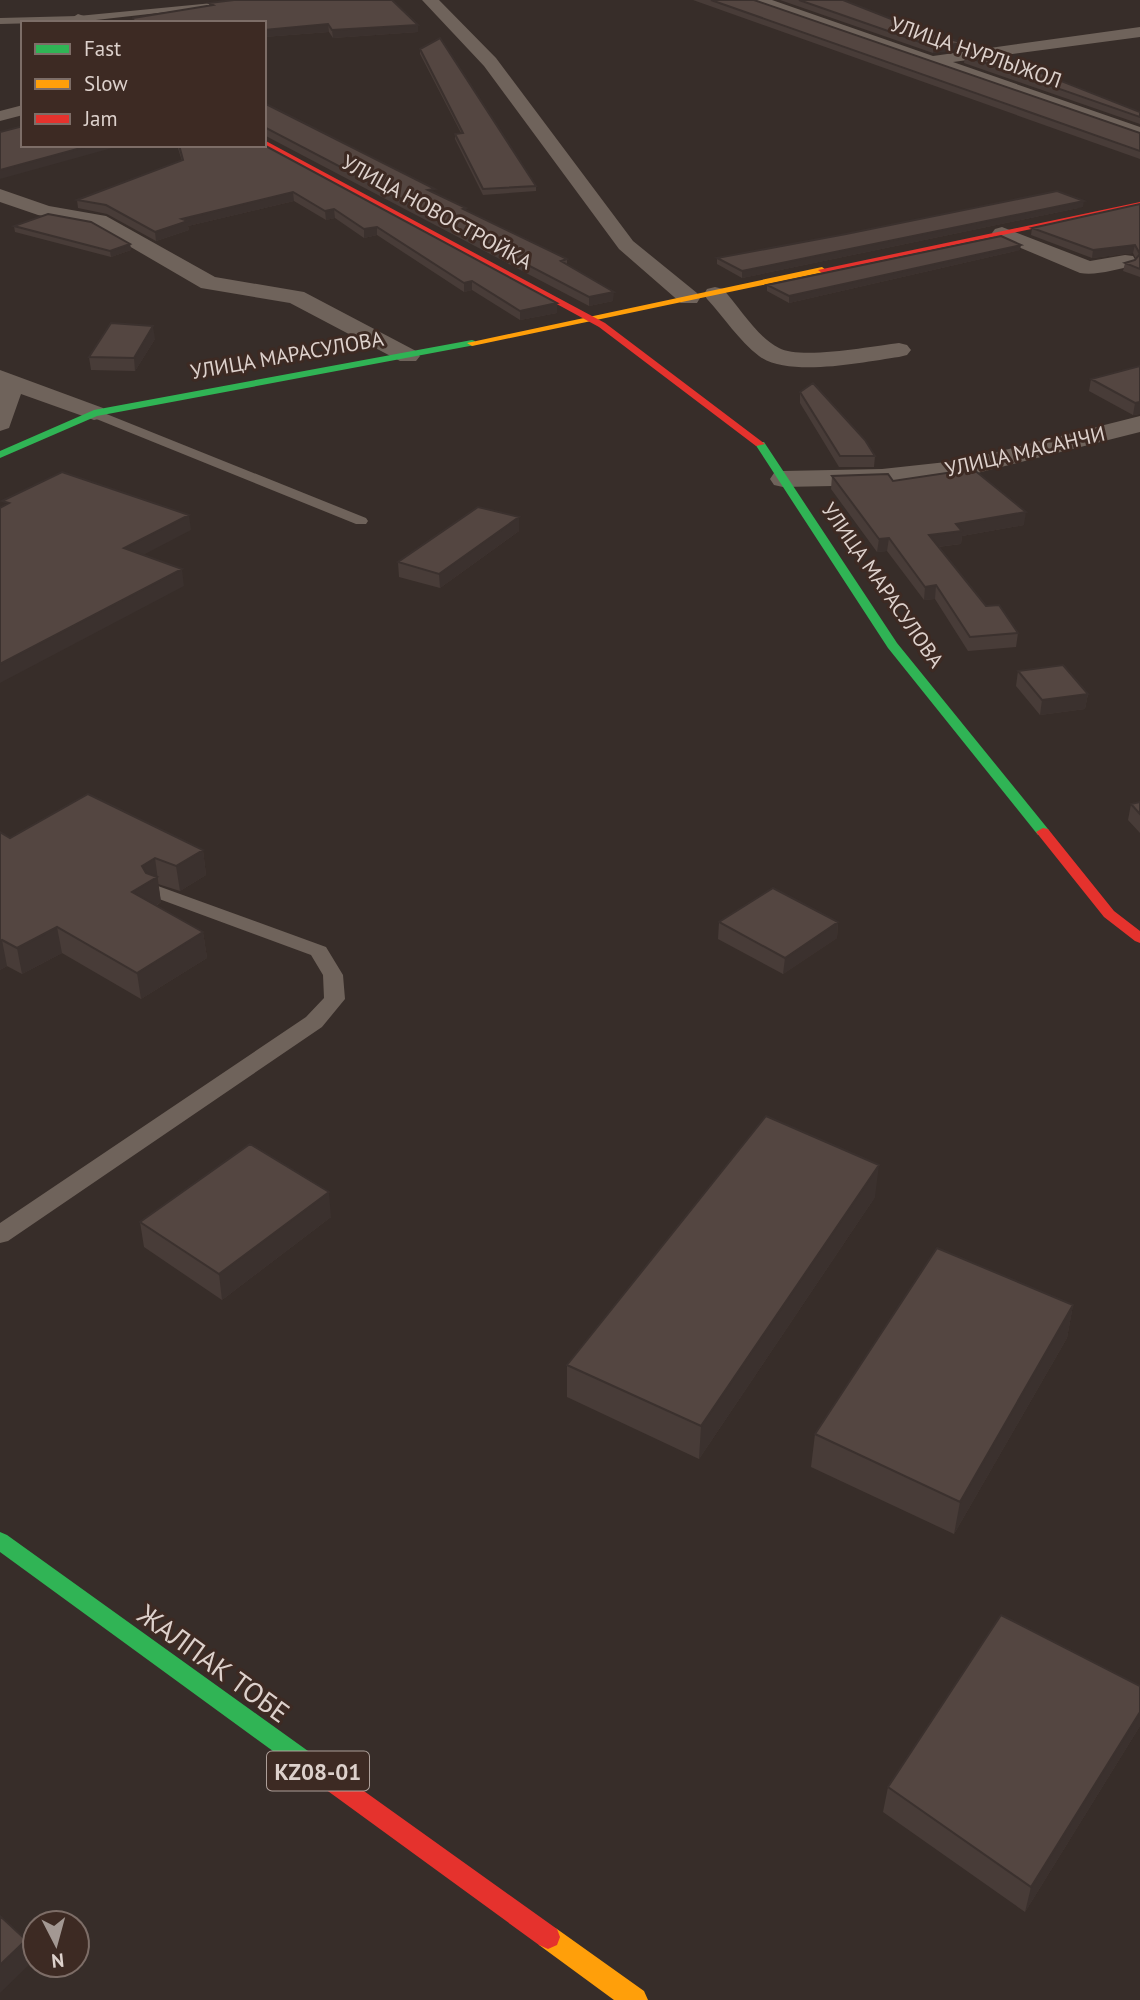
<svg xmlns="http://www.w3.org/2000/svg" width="1140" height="2000" font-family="'PT Sans',sans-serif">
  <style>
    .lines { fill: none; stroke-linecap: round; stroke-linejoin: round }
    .lane { fill: #6f635b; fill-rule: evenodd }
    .street { fill: #6f635b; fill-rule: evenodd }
    .fast { fill: #30b455; fill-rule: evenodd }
    .slow { fill: #ff9f0a; fill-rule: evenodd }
    .jam { fill: #e5322d; fill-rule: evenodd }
    .wall { fill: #483c38 }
    .shaded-wall { fill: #3b312e }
    .building { fill: #544641; stroke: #3b312e; stroke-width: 2 }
    .labels { text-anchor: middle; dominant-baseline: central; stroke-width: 6; stroke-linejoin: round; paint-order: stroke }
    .far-street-label { font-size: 21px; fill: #ddd1cc; stroke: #3d2a23 }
    .shield { fill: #3d2a23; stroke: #ad9f99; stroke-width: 2 }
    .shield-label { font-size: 23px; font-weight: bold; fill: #ddd1cc }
    .near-street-label { font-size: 28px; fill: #ddd1cc; stroke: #3d2a23 }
  </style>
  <rect width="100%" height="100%" fill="#372d29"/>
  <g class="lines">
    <path class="lane" d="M244,0H273L78,22L0,24V18L78,16Z
      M94,409L366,518L368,521L366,524H356L89,416V410Z
      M158,886L326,947L343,975L345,999L322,1027L8,1241L0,1243V1223L306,1017L324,998L323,975L311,955L151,896L148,892Z"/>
    <path class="street" d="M422,0H439L496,58L633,241L697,293L700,298L697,303H681L619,249L484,66Z
      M749,0H772L933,56L1140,27V37L953,62L1140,127V138L752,3Z
      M78,14L84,16L90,23H73L70,19Z
      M23,105V115L0,121V111Z
      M0,189L49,206L106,216L215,277L304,292L416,351L420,356L416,361H400L290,303L201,288L93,225L38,215L0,202Z
      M1002,227L1090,261L1125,255L1133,256L1136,261L1133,266C1117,269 1096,276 1080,273L995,237L992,233L995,229Z
      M715,287L723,289C740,308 757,337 779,348C801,360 873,346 899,343L907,345L911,350L907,355L899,357C863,362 789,378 759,356C739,341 724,317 707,299L704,294L707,289Z
      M0,370L103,408L106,413L103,418L94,420L21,394L9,428L0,431Z
      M1140,416V432L965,476L882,485L783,487L774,485L770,479L774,473L783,471L882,469L965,460Z"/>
    <path class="fast" d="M472,340L475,341V345L97,416L0,458V451L94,410Z
      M756,442H764L897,643L1048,829L1050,832L1048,835H1038L888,648L755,444Z
      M0,1532L7,1535L315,1756L319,1763L315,1770L307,1773L299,1770L0,1552Z"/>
    <path class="slow" d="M822,267L826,270L825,272L472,346L467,343Z
      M548,1925L557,1929L644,1991L648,2000H614L539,1945L536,1937L539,1929Z"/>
    <path class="jam" d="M264,140L605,323L765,444L756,446L599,327L264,145Z
      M1140,202V206L822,273L818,270Z
      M1043,828L1048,829L1114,911L1140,931V943L1135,941L1104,917L1036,832Z
      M307,1753L315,1756L557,1929L560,1937L557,1945L548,1949L539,1945L299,1770L295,1763L299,1756Z"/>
  </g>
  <path class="wall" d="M693,0H754L1140,133V159Z
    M780,0H843L962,49L933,53Z
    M209,3L418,25V32L333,38L329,32L264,37V23L209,6Z
    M420,49L536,186V191L483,195L455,139V134L461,133L420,54Z
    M965,56L1140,112V124L964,63Z
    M264,103L466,210L567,259V264L613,301L589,306L264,135Z
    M177,145H264L557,313L520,320L472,290L464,292L377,235L364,238L335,218L326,220L294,201L188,226L189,230L156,241L107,214L78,208L77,200L182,161Z
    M1140,204V277L1123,271L1125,263L1135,260L1136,259L1133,253L1092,258L1031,235L1032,228Z
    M1083,207L742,278L717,264V258Z
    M14,226L130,244L131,250L111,257L15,232Z
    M1020,250L789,303L767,291V285Z
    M155,339L135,371L91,370L89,357Z
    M1140,366V414L1133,415L1089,391L1091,379Z
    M800,392L875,456L874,467H839L800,403Z
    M832,476L893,481L1024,525L962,536L961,544L938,547L986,606L1018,633L1016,647L968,651L935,599L924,600L887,551L877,552L831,489Z
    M519,517V531L440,588L399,577L398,562Z
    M1018,671L1088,694L1085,709L1040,715L1016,686Z
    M1140,802V833L1128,820L1131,804Z
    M0,832L10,838L203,850L206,875L180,891L158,884L161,902L156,906L203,932L207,958L141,999L62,953L22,974L7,966L0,970Z
    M719,922H838L837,938L783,974L718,939Z
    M875,1197L699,1459L567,1397V1365Z
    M331,1217L222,1300L144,1247L140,1222Z
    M1073,1305L1067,1338L954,1534L811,1467L815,1434Z
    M1140,1686V1726L1025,1912L883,1812L888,1787Z"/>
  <path class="shaded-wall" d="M328,24L329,32L264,37V30Z
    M418,25V32L333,38L332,30Z
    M963,43L962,49L933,53L934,47Z
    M92,145H123L0,179V170Z
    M293,192L294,201L188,226L189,230L156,241L155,232L182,219Z
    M1084,201L1083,207L742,278V271Z
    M334,209L335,218L326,220L325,211Z
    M377,227V235L364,238V229Z
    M130,244L131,250L111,257L110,251Z
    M1021,245L1020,250L789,303V296Z
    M1135,245L1133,253L1092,258L1093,250Z
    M472,281V290L464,292V283Z
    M614,292L613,301L589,306V297Z
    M557,303V313L520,320V311Z
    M153,326L155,339L135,371L134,358Z
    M1140,402V414L1133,415L1135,403Z
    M1026,512L1024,525L962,536L961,544L927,548L929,535L956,524Z
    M189,515L191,530L126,564L124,548Z
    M519,517V531L440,588L439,574Z
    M889,538L887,551L877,552L879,539Z
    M182,569L184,586L0,683V664Z
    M936,585L935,599L924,600L925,587Z
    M1088,694L1085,709L1040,715L1042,700Z
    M203,850L206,875L180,891L176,866Z
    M155,858L161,902L136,918L132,892L142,866Z
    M838,922L837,938L783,974L785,958Z
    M57,927L62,953L22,974L17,948Z
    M203,932L207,958L141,999L137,973Z
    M2,940L7,966L0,970V941Z
    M879,1165L875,1197L699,1459L701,1426Z
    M329,1192L331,1217L222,1300L219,1274Z
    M1073,1305L1067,1338L954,1534L960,1502Z
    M1140,1712V1726L1025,1912L1031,1887Z
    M26,1940L33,1961L0,1993V1965Z"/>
  <path class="building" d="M234,0H392L418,25L332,30L328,24L264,30V23H134L133,18L213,5L209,3Z
    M711,0H754L1140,133V151Z
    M799,0H843L904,24L963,43L934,47Z
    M440,38L536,186L483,189L455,134L463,133L420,49Z
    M990,53L1140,112V117L965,56Z
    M264,103L435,189L428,190L466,208L463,209L567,259L561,261L614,292L589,297L264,127Z
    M23,126V145H92L0,170V132Z
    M179,145H264L557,303L520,311L472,281L464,283L377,227L364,229L334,209L325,211L293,192L182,219L188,221L155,232L106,205L77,200L183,160Z
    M1057,191L1084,201L742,271L717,258L846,234Z
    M1140,204V269L1125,263L1135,260L1140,254L1135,245L1093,250L1032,228Z
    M48,214L91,222L130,244L110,251L14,226Z
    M1001,236L1021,245L789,296L767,285Z
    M111,323L153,326L134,358L89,357Z
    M1140,366V402L1135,403L1091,379Z
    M813,383L865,440L875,456H840L800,392Z
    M973,469L1026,512L956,524L962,531L929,535L986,606L999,605L1018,633L970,637L936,585L925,587L889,538L879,539L832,476L888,474L893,481Z
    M62,472L189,515L124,548L182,569L0,664V508L9,503L2,501Z
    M478,507L519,517L439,574L398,562Z
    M1063,665L1088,694L1042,700L1018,671Z
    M88,794L203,850L176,866L155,858L142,866L146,873L157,877L132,892L203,932L137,973L57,927L17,948L2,940L0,941V832L10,838Z
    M1140,802V814L1131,804Z
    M773,888L838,922L785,958L719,922Z
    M766,1116L879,1165L701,1426L567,1365Z
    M250,1144L329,1192L219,1274L140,1222Z
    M937,1248L1073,1305L960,1502L815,1434Z
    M1001,1615L1140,1686V1712L1031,1887L888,1787Z
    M0,1916L26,1940L0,1965Z"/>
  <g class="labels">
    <g class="far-street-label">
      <text transform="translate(976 52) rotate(19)">УЛИЦА НУРЛЫЖОЛ</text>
      <text transform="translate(437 212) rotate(29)">УЛИЦА НОВОСТРОЙКА</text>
      <text transform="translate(287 355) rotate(-10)">УЛИЦА МАРАСУЛОВА</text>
      <text transform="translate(1025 451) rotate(-13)">УЛИЦА МАСАНЧИ</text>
      <text transform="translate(883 585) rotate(55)">УЛИЦА МАРАСУЛОВА</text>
    </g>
    <rect class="shield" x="267" y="1751.5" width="102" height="39" rx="5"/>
    <g class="shield-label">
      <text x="318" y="1771">KZ08-01</text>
    </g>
    <g class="near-street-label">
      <text transform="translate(214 1663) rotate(36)">ЖАЛПАК ТОБЕ</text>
    </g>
  </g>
  <rect x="21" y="21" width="245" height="126" fill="#3d2a23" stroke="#7d6d67" stroke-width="2"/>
  <rect x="35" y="44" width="35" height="10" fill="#30b455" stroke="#7d6d67" stroke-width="2"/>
  <text x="84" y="56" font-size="21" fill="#ddd1cc">Fast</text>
  <rect x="35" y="79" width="35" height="10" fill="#ff9f0a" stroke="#7d6d67" stroke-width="2"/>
  <text x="84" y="91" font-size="21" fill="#ddd1cc">Slow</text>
  <rect x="35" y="114" width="35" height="10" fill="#e5322d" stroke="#7d6d67" stroke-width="2"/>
  <text x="84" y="126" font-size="21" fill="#ddd1cc">Jam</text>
  <g transform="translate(56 1944) rotate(174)"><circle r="33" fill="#3d2a23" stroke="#7d6d67" stroke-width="2"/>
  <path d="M0-5L12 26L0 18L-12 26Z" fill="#a39893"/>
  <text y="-10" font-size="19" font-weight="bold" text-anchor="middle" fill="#ddd1cc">N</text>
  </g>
</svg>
